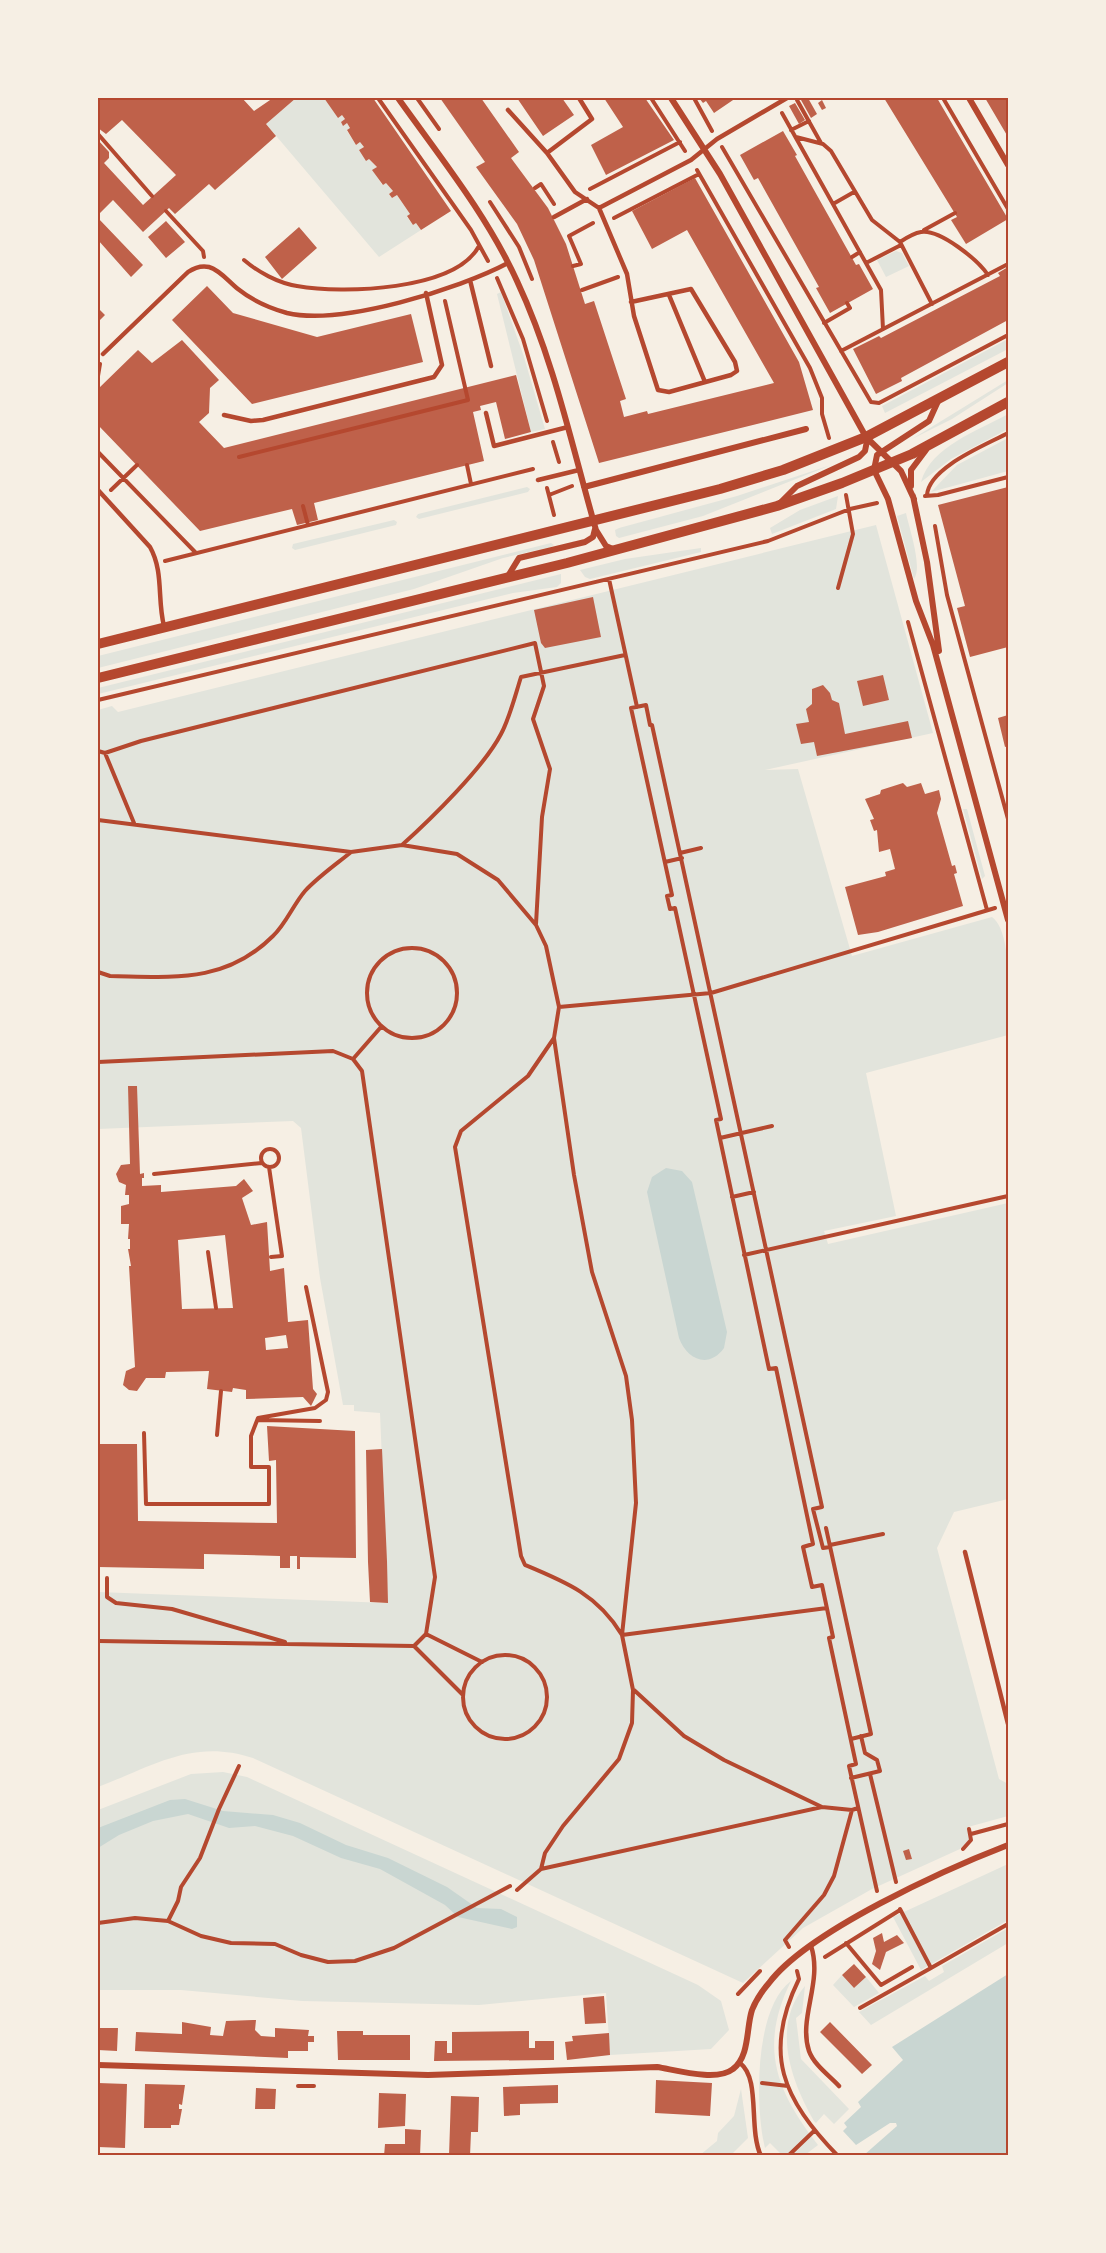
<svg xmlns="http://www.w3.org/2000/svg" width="1106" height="2253" font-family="'Exo 2',sans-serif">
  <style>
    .green { fill: #e2e4dc }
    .water { fill: #c9d6d2 }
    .building { fill: #bf614a; fill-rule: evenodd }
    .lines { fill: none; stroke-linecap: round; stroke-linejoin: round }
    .path { stroke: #b5482f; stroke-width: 4 }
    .service { stroke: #b5482f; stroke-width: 4.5 }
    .minor { stroke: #b5482f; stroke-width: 6 }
    .tertiary { stroke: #b5482f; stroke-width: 10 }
    .neatline { fill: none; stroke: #b5482f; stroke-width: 2 }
  </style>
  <rect width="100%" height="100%" fill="#f6efe4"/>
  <path class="green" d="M296,98H324L338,117L342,115L345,119L341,122L343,125L347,123L350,128L347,131L356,145L360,142L364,147L359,150L377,167L373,170L382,185L386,183L393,191L389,194L392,198L397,195L410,214L407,217L413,225L416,223L421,230L379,257L266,124Z
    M896,251L902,253L909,266L886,277L877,260Z
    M501,292L524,357L545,429L531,432L497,294Z
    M1008,339V349L885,413L882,406Z
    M1008,380V383L952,419L912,439Z
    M1008,414V429L951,459L921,482C931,446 978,431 1008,414Z
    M1008,438V471L931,492L957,465Z
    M831,465L703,516L619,538L616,536L615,530L619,528L737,496Z
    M527,487L530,489L528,492L419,519L416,517L418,514Z
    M838,496L836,509L772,534L770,528L800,510Z
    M906,513C909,528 923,567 914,579L897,516Z
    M394,520L397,522L396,525L295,550L292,548L293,544Z
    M876,525L933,733L765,770L798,769L852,956L992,917C1014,933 1008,1009 1008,1035L866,1073L896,1216L824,1231L828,1244L1008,1203V1499L954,1512L937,1548L999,1779L1008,1784V1816L968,1827L969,1840L960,1849L872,1889L803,1928L743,1983L253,1758C193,1738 153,1766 98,1787V1592L388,1603L380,1413L354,1411V1405H343L320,1278L301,1128L293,1121L98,1129V710L112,706L118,712Z
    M551,543L554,545L551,547L503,558L414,589L98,668V656Z
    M701,548V552L590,579L585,577L580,570L625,559Z
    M561,574V583L557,587L513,593L98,694V688Z
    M963,809H967L985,876L982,879Z
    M223,1772L247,1777L698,1985L721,2001L729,2030L711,2049L610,2055L606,1993L479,2005L302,2001L181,1990H98V1810L191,1774Z
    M1008,1864V1920L921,1970L893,1917Z
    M1008,1928V1943L871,2025L859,2012L925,1976L929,1981L944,1972L942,1966Z
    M842,1975L854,1988L866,1977L879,1993L854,2007L833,1985Z
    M791,1981C759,2046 775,2090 818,2145L805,2155H782L770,2143L765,2148C755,2108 754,2008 791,1981Z
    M805,1986L802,2013L796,2018L801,2059L849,2109L834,2124L824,2114L816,2123L814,2121C791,2081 771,2026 805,1986Z
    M741,2089L748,2138L731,2155H700L717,2141L718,2133L734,2116Z"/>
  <path class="water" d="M666,1168L682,1171L692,1182L727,1332L724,1348C709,1369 687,1360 679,1338L647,1192L652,1177Z
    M185,1799L223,1811L273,1815L300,1823L346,1845L388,1858L447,1887L477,1908L501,1909L517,1917V1927L512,1929L458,1917L445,1905L380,1869L341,1858L293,1836L255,1826L229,1828L188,1814L153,1821L119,1835L98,1848V1828L170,1800Z
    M1008,1974V2155H864L897,2126L896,2123H890L856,2145L843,2131L847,2127L844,2123L861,2107L858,2102L903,2060L892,2047Z"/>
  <path class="building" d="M98,98H242L254,111L273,98H296L266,124L276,136L215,190L209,184L175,214L169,208L143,232L113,200L98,215V140L109,152V158L104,163L143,205L176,175L122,120L106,134L98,128Z
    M324,98H373L451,211L421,230L416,223L413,225L407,216L410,214L397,195L392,198L389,194L393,191L386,183L383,185L372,170L377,167L369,159L366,161L359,150L364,147L360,142L356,145L347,130L350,128L347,123L343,126L341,122L345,119L342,115L338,118Z
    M440,98H481L519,152L511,158L548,208L566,244L585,304L594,301L626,399L620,401L624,417L647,411L648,414L774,383L687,230L652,249L632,211L695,178L799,362L813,410L599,463L534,260L517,224L476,167L485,162Z
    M517,98H562L574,115L543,136Z
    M604,98H645L674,140L606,175L591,145L623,127Z
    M699,98H736L714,113L706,101L703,103Z
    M805,98H808L817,114L811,118L801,100Z
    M884,98H937L1008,219L966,244L951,220L957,217Z
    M985,98H1008V137L988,103Z
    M822,100L826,108L822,110L818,103Z
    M795,103L805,120L799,124L789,106Z
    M783,131L797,155L795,156L856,265L859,264L873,289L830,313L816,288L819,287L758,178L754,180L740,155Z
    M98,218L143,265L131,277L98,240Z
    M166,221L185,242L166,258L148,237Z
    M299,227L317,248L282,279L265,257Z
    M1008,267V320L901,378L902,381L876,394L853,349L879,336L881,338L1000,276L998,273Z
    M207,286L233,313L317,337L411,314L423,362L252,404L172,320Z
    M98,308L105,315L98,322Z
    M182,340L219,380L210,388L209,413L199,422L224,448L516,375L531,432L505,439L496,402L480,406L481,410L473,412L484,461L314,503L318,520L297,525L292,509L200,531L98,425V389L138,350L152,363Z
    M1008,487V647L970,657L957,608L965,606L938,505Z
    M593,597L601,637L545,648L541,643L534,610Z
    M883,675L889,700L863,706L857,681Z
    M823,685L830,693L832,700L839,703L845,734L908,721L912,738L817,756L814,742L801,744L796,724L809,722L806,709L812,704V689Z
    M1008,715V746L1005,747L998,718Z
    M903,783L907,787L921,783L925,794L939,790L941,799L937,813L952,866L955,865L957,873L954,874L963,906L878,932L858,935L845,887L886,876L885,872L895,869L890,849L879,852L877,830L874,831L870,820L874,819L865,799L880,794L881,790Z
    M128,1086H137L140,1174L144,1173V1178H142V1186L161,1185V1192L236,1186L244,1179L253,1191L242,1198L251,1225L267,1222L270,1271L284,1268L288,1322L308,1320L313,1389L317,1394L311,1406L303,1397L246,1399V1390L233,1388L232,1392L207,1389L209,1371L166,1372L165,1378H146L137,1391L129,1390L123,1385L126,1371L135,1367L129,1266H131L128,1249H130V1239H128L129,1224H121V1206L129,1204V1195H125L126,1185L119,1182L116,1174L121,1165L130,1164ZM225,1235L233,1308L182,1309L178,1240ZM286,1335L288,1348L266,1350L265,1338Z
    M267,1426L355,1431L356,1558L300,1557V1569H297V1556H290V1568H280V1556L204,1554V1569L98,1567V1444H137L138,1521L277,1523L276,1460L269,1461Z
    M382,1449L387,1561L388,1603L370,1602L368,1562L366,1450Z
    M909,1849L912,1859L906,1860L903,1851Z
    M882,1933L884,1942L897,1935L904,1943L886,1952L880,1970L872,1964L876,1951L873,1938Z
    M854,1964L866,1977L854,1988L842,1975Z
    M604,1996L606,2023L585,2024L583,1998Z
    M253,2020H256L255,2030L261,2036L275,2037V2028L309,2030L308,2036H314V2042H308V2051H288V2058L135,2051L136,2032L182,2034V2022L211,2027L210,2035L223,2036L226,2021Z
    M830,2022L872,2065L862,2074L820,2032Z
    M98,2028H118L117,2051L98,2050Z
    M337,2031H363V2035H410V2060H338Z
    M529,2031V2048H535V2041H554V2060L434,2061L435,2041H447V2053H452V2032Z
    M609,2033L610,2055L567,2060L565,2042L573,2041L572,2036Z
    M656,2080L712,2083L710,2116L655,2113Z
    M98,2083L127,2084L125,2148L98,2147Z
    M145,2084L185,2085L182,2105L179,2104V2109H182L179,2125H171V2128H144Z
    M558,2085V2103L520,2104V2115L504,2116L503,2087Z
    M256,2088L276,2089L275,2109H255Z
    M379,2093L406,2094L405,2126L378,2128Z
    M451,2096L479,2097L478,2132H471L470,2156H449Z
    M405,2129L421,2130L420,2156H384L385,2144H405Z"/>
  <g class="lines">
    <path class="path" d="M378,98L471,230L488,261
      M417,98L439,129
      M651,98L685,151
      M694,98L712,131
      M943,98L1008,209
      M797,100L821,143
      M782,113L881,290L883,329
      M791,130L809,121
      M98,134L152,196
      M796,137L823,144L831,151L872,220L900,242L932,304
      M722,147L871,402L879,403L1008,335
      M697,170L810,368L822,398V414L829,438
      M535,188L541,184L554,204
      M590,189L680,142
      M490,202L519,247L532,279
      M833,204L854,192
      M166,211L203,251L204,257
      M614,218L699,174
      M924,230L955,213
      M900,242C906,238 914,233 921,232C940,229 978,260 988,275
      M852,257L860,252
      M244,260C258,272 278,283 297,286C342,294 455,291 479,246
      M866,263L901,245
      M573,266L581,264L569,236L593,223
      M497,278L523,339L547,421
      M582,290L618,277
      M824,323L850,308L847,303
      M841,351L1008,264
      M98,376L100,364
      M553,442L559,462
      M98,452L196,553
      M239,457L468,400L445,301
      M467,465L471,484
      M547,488L554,515
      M111,490L137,465
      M549,495L572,486
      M927,495C929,467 986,445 1008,433
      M925,496L938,495L1008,477
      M303,506L308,525
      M935,526L947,595L1008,819
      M165,561L533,469
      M609,579L637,707
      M838,588L853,534L846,495
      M908,622L987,910
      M98,700L768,541L850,509L877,503
      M98,751L105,753L141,741L535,643L544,686L533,719L550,769L542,817L536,924
      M105,753L134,823
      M98,820L351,852L402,845L457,854L498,880L536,925L546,946L559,1007L554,1038L528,1076L461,1131L455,1147L521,1556L525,1565C566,1582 598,1595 622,1635
      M402,845C431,819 484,767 501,734C510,717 515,696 521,677L625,655
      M680,853L701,848
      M665,862L682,858
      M367 993a45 45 0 1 1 90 0a45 45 0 1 1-90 0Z
      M98,972L110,976C172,977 225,984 273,936C286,924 293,905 305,891C318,877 335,865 350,853
      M559,1007L711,993L995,908
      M353,1059L381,1027
      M98,1062L333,1051L353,1059L362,1071L435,1577L426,1634L414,1646
      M720,1138L772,1126
      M261 1158a9 9 0 1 1 18 0a9 9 0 1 1-18 0Z
      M269,1167L282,1256L271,1257
      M154,1174L262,1163
      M732,1197L754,1192
      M208,1252L216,1308
      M744,1255L1008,1196
      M258,1420L320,1421
      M144,1433L146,1504H269V1467H251V1436L258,1418L315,1408L326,1400L328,1392L306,1287
      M217,1435L221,1391
      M826,1528L871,1734L851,1739
      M830,1545L883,1534
      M830,1547L823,1548L813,1509L822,1507L652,725H650L646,705L631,708L672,895L667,896L670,909L675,908L721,1119L716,1120L769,1369L776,1368L813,1544L803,1547L812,1587L822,1585L833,1637L829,1638L856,1764L849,1766L877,1891
      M107,1578V1597L116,1603L172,1609L285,1642
      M426,1634L482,1662
      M622,1635L827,1608
      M98,1641L414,1646L463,1695
      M463 1697a42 42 0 1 1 84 0a42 42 0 1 1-84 0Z
      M634,1690L684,1736L724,1760L822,1807
      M870,1774L896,1882
      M851,1778L880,1771L877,1760L865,1753L861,1736
      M971,1834L1008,1824
      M963,1849L971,1840L969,1829
      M541,1869L822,1807L852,1810
      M517,1890L541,1869L545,1853L563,1826L619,1759L632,1723L633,1690L622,1635L636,1503L632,1420L626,1376L592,1272L574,1175L554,1038
      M900,1909L931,1968L1008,1924
      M168,1921L178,1901L181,1887L200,1858L219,1809L239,1766
      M98,1923L135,1918L168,1921L201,1936L231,1943L275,1944L301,1955L328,1962L355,1961L394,1948L510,1886
      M846,1943L881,1985L912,1967
      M789,1947L785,1940L824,1895L834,1876L852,1810L858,1808
      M825,1957L900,1910
      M797,1971L799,1979C762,2054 783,2099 838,2156
      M738,1994L760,1971
      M860,2008L931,1968
      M762,2083L788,2086
      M298,2086H314
      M788,2156L814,2131"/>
    <path class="service" d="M508,110L547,153L575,192L599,208L627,274L634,316L658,390L669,392L731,375L737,371L735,362L691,289L631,302
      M547,153L592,119L579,98
      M599,208L691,160L717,139L787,98
      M554,217L587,199
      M470,280L491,366
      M669,295L705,382
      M103,354L188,272C194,268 201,265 209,267C220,270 229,282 238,289C253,301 269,308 287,313C341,326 459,289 508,263
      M486,413L494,446L568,427
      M224,415L251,421L263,420L434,377L442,365L426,293
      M538,480L579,470
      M98,490L150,547C164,572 157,599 164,626
      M965,1552L1008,1724
      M811,1946C823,1982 798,2018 809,2051C814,2065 830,2076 839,2086
      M740,2063C761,2079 748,2129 761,2156"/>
    <path class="minor" d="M398,98C440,157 487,215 517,281C554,360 572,446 596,530L606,546L615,550
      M671,98L720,174L866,437L901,471L914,499
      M969,98L1008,165
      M939,399L929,421L877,455L874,470L888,499L916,601L933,645L1008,920
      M911,486V470L926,450
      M584,487L806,429
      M913,496L927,562L939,651
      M780,503L797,486L859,457L865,451L867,441
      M508,576L519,558L585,542L593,537L595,529
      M98,2065L428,2075L657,2067C676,2070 717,2082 733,2069C750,2056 746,2028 752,2010C756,2000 762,1991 769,1983C808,1931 946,1869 1008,1845"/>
    <path class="tertiary" d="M98,644L720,489L783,470L866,437L1008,362
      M98,678L567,563L777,506L842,483L912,454L1008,402"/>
  </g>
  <rect width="1106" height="2253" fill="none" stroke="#f6efe4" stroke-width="198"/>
  <rect x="99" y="99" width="908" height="2055" class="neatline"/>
</svg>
